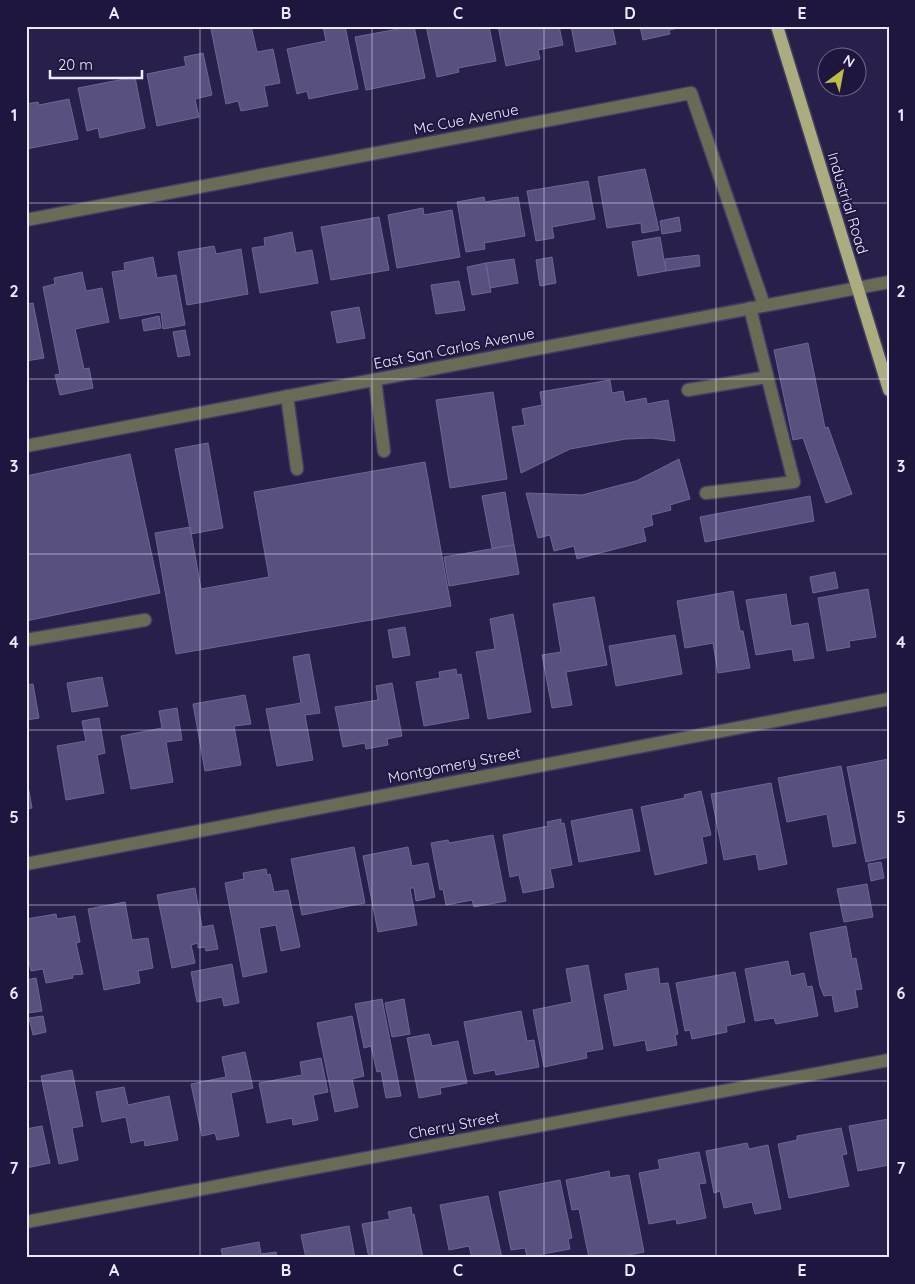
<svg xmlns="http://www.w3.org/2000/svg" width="915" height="1284" font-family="Quicksand,sans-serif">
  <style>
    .building { fill: #585180; stroke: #6c6697 }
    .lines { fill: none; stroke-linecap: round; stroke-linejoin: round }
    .minor-casing { stroke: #433c64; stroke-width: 15 }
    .major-casing { stroke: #433c64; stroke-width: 15 }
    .minor { stroke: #6a6b54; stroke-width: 12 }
    .major { stroke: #abad7e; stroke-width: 12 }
    .grid { fill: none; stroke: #ecebfc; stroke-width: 1; stroke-opacity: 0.55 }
    .labels { text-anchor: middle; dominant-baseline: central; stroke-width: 4; stroke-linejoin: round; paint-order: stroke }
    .street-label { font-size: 15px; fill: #ecebfc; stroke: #1f163f }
    .neatline { fill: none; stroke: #ecebfc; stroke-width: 2 }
    .grid-label { font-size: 16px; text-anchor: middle; font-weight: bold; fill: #ecebfc }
  </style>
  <rect width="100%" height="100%" fill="#28204b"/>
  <path class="building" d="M222,26H251L257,52L273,49L280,83L264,86L268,106L241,111L238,101L226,104L211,29Z
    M323,26H345L358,89L309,99L307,91L297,94L287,49L326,41Z
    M414,26L425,78L366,90L355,37Z
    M426,26H450V29L465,26H489L496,61L458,68L459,72L437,77Z
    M498,26H559L563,45L538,50L540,59L506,66Z
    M571,26H612L616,44L576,52Z
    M640,26H689L669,30L670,34L643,40Z
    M203,53L212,95L195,99L199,117L157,126L147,74L186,66L184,57Z
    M135,77L145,128L100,138L98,128L87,131L78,88Z
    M69,99L78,139L26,149V104L38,102L39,105Z
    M645,169L659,230L642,233L641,223L607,228L598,177Z
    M588,181L595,219L552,227L554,238L536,241L527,191Z
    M484,197L485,202L518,197L525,236L484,243L485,249L466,252L457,202Z
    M423,208L424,215L452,210L460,257L397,268L388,215Z
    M379,217L389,270L331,280L321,227Z
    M679,217L681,231L662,234L660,221Z
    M292,232L296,253L312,250L318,283L260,293L252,248L265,246L264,238Z
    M660,237L666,271L638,276L632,242Z
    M214,246L216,254L241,249L248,294L187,305L178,252Z
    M699,255L700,266L666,271L665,259Z
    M153,257L157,278L176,275L185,325L163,329L161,312L120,319L112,272L125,270L124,263Z
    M552,257L556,283L540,286L536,260Z
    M514,259L518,283L490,288L486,263Z
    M486,263L491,292L472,295L467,267Z
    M82,272L86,291L102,288L109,322L75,329L84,369L89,368L93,388L60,395L55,375L60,374L43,287L55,284L54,278Z
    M459,281L465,310L436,314L431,285Z
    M33,303L44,358L26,361V304Z
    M359,307L365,338L337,343L331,312Z
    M159,316L161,328L144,331L142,320Z
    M185,330L190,355L178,357L173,332Z
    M808,343L825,428L828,427L852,494L826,503L803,438L793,440L774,350Z
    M610,380L612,393L623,391L625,402L646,398L647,404L668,400L675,441L652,438L626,439L570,449L521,473L512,427L525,425L522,409L542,405L540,392Z
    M493,392L507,479L450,488L436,400Z
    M208,443L223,528L191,534L175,449Z
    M130,454L160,593L26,621V476Z
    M679,459L690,499L670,505L671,510L651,515L653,525L643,528L646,541L577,559L574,546L554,551L550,535L538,538L526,493L582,495L636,481Z
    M425,462L451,606L176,654L155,533L190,527L201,589L269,577L254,492Z
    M505,492L514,545L492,548L482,496Z
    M810,496L814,521L705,542L700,517Z
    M514,545L519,574L449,586L444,557Z
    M835,572L838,588L813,593L810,577Z
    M868,589L876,637L849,641L850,647L827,651L818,598Z
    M733,591L740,631H743L750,668L718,673L713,643L685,648L677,601Z
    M786,594L791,626L808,623L814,658L794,661L792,649L756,655L746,600Z
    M594,597L607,665L566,672L572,705L552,708L542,655L561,652L553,604Z
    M513,614L531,712L488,719L476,652L495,649L490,619Z
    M405,627L410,655L393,658L388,630Z
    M675,635L682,674L616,686L609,646Z
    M309,654L320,713L305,715L313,760L277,766L266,709L301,703L293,657Z
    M456,669L457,675L461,674L469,718L424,726L416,682L440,678L439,672Z
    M102,677L108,706L72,712L67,683Z
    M392,683L402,736L387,739L388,745L366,749L365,743L343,747L335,707L378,700L376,686Z
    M33,684L39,718L26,720V685Z
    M245,695L251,724L234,726L241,765L205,771L193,704Z
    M177,708L182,740L166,742L173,782L131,789L121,736L162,728L159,711Z
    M99,718L105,753L97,755L104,793L66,800L57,746L86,741L82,721Z
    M889,759V857L866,862L847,767Z
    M841,766L856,843L833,847L827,814L787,822L778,778Z
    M26,775L32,808L26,809Z
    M771,783L787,864L759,870L756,854L724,860L711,794Z
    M701,791L711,835L702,837L707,863L655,875L641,807L685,798L684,795Z
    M632,809L640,851L579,862L571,821Z
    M561,819V824L564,823L572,865L550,869L554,887L523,893L519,875L510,877L503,835L548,826L547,822Z
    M493,835L506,901L474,907L472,900L446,905L443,889L440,890L431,843L448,840L449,843Z
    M354,847L365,903L302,915L291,859Z
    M408,847L412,866L428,863L435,897L416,901L414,888H410L417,925L378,932L363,856Z
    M881,862L884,878L871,881L868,864Z
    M266,869L267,875L270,874L274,892L288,890L300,947L281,951L276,925L259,928L267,972L243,977L225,883L244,879L243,873Z
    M867,884L873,917L844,922L837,889Z
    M195,888L202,927L213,925L218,949L206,951L205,947L198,948V943L191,945L195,963L172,968L157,895Z
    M125,902L132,940L148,938L153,968L138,971L140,983L104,990L88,909Z
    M56,914L57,919L75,916L80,942L76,943L83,974L72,975L73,978L46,983L43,969L31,971L26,949V919Z
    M846,926L852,959L856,958L862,989L855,990L858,1007L835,1012L832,995L824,996L820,986L810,933Z
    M788,961L791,976L804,973L807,987L812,986L818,1016L776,1024L774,1018L755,1021L745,969Z
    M232,964L239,1003L224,1006L222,997L197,1002L191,972Z
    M588,965L603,1049L586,1052L587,1058L544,1067L533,1010L572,1002L566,969Z
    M658,968L660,984L668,983L678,1034L675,1035L677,1045L647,1051L645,1040L614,1046L604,995L628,990L625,974Z
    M735,972L745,1022L726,1026L727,1032L692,1039L690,1030L685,1031L676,983Z
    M36,978L42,1011L28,1013L26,980Z
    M382,999L401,1096L386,1098L381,1071L377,1072L371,1046L364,1048L355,1004Z
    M404,999L410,1034L392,1037L385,1003Z
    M521,1011L527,1041L534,1040L539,1067L496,1075L495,1070L474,1074L464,1022Z
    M43,1016L46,1032L33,1035L29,1018Z
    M352,1016L364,1076L352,1079L358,1107L335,1112L317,1023Z
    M429,1034L432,1046L458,1041L467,1083L440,1088L441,1094L419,1098L407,1038Z
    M245,1052L253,1088L231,1093L239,1136L217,1140L215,1133L202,1136L191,1084L226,1077L222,1057Z
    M321,1058L328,1092L313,1095L318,1120L293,1125L292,1118L267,1123L259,1083L302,1075L300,1062Z
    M72,1070L83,1126L72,1128L78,1160L59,1164L41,1076Z
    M124,1087L128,1105L169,1096L178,1140L145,1146L144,1140L131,1143L126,1117L102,1122L96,1092Z
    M889,1119V1165L858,1171L849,1126Z
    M42,1126L50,1163L26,1168V1129Z
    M841,1128L847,1154L842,1155L849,1186L789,1198L778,1144L797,1140V1136Z
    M747,1143L749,1149L768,1145L781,1209L755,1214L752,1202L724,1208L720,1191L714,1193L706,1151Z
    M699,1152L706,1183L699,1184L706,1218L677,1224L676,1219L649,1224L639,1173L660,1169L658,1160Z
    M609,1171L610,1178L629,1175L644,1252L614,1258H589L579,1209L572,1210L566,1180Z
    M560,1180L572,1238L568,1239L570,1249L527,1257L525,1248L511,1250L499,1192Z
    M488,1196L502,1258H472L469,1246L449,1250L440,1205Z
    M411,1207L412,1215L414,1214L423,1258H369L362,1224L390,1219L388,1212Z
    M349,1226L355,1258H306L301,1235Z
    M259,1242L261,1254L276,1252L277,1258H223L221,1249Z"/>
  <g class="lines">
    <defs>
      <path id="minor" d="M26,220L691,93L764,305
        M375,380L384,451
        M688,390L767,377
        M287,396L297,469
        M26,446L889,282
        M706,493L794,482L750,308
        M26,640L145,620
        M26,864L889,699
        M26,1222L889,1060"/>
      <path id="major" d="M777,26L889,390"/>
    </defs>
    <use href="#minor" class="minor-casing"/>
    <use href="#major" class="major-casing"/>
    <use href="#minor" class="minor"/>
    <use href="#major" class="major"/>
  </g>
  <path class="grid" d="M200,26V1258M372,26V1258M544,26V1258M716,26V1258M26,203H889M26,379H889M26,554H889M26,730H889M26,905H889M26,1081H889"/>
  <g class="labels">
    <g class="street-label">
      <text transform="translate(466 119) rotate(-11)">Mc Cue Avenue</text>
      <text transform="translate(848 203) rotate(73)">Industrial Road</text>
      <text transform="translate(454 348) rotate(-11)">East San Carlos Avenue</text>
      <text transform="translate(454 765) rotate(-11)">Montgomery Street</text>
      <text transform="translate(454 1125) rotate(-11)">Cherry Street</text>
    </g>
  </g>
  <rect width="915" height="1284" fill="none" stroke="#1f163f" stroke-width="55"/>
  <g transform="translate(842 72) rotate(32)"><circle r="24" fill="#1f163f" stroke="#716b8b"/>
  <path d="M0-4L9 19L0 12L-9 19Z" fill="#bebf42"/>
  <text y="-8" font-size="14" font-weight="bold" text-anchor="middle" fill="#ecebfc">N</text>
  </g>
  <path d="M50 70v8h92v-8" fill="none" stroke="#ecebfc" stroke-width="2.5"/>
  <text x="58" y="70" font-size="15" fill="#ecebfc" stroke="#1f163f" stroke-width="4" paint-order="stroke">20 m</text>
  <rect x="28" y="28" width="860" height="1228" class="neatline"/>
  <g class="grid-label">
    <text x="114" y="19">A</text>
    <text x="286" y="19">B</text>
    <text x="458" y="19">C</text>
    <text x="630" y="19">D</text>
    <text x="802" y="19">E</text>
    <text x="14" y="121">1</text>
    <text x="901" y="121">1</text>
    <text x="14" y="297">2</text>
    <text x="901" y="297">2</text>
    <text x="14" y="472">3</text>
    <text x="901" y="472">3</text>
    <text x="14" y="648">4</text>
    <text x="901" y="648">4</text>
    <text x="14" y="823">5</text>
    <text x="901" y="823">5</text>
    <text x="14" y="999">6</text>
    <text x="901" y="999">6</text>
    <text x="14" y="1174">7</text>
    <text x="901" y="1174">7</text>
    <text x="114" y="1276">A</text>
    <text x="286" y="1276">B</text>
    <text x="458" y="1276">C</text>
    <text x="630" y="1276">D</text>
    <text x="802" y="1276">E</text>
  </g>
</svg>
